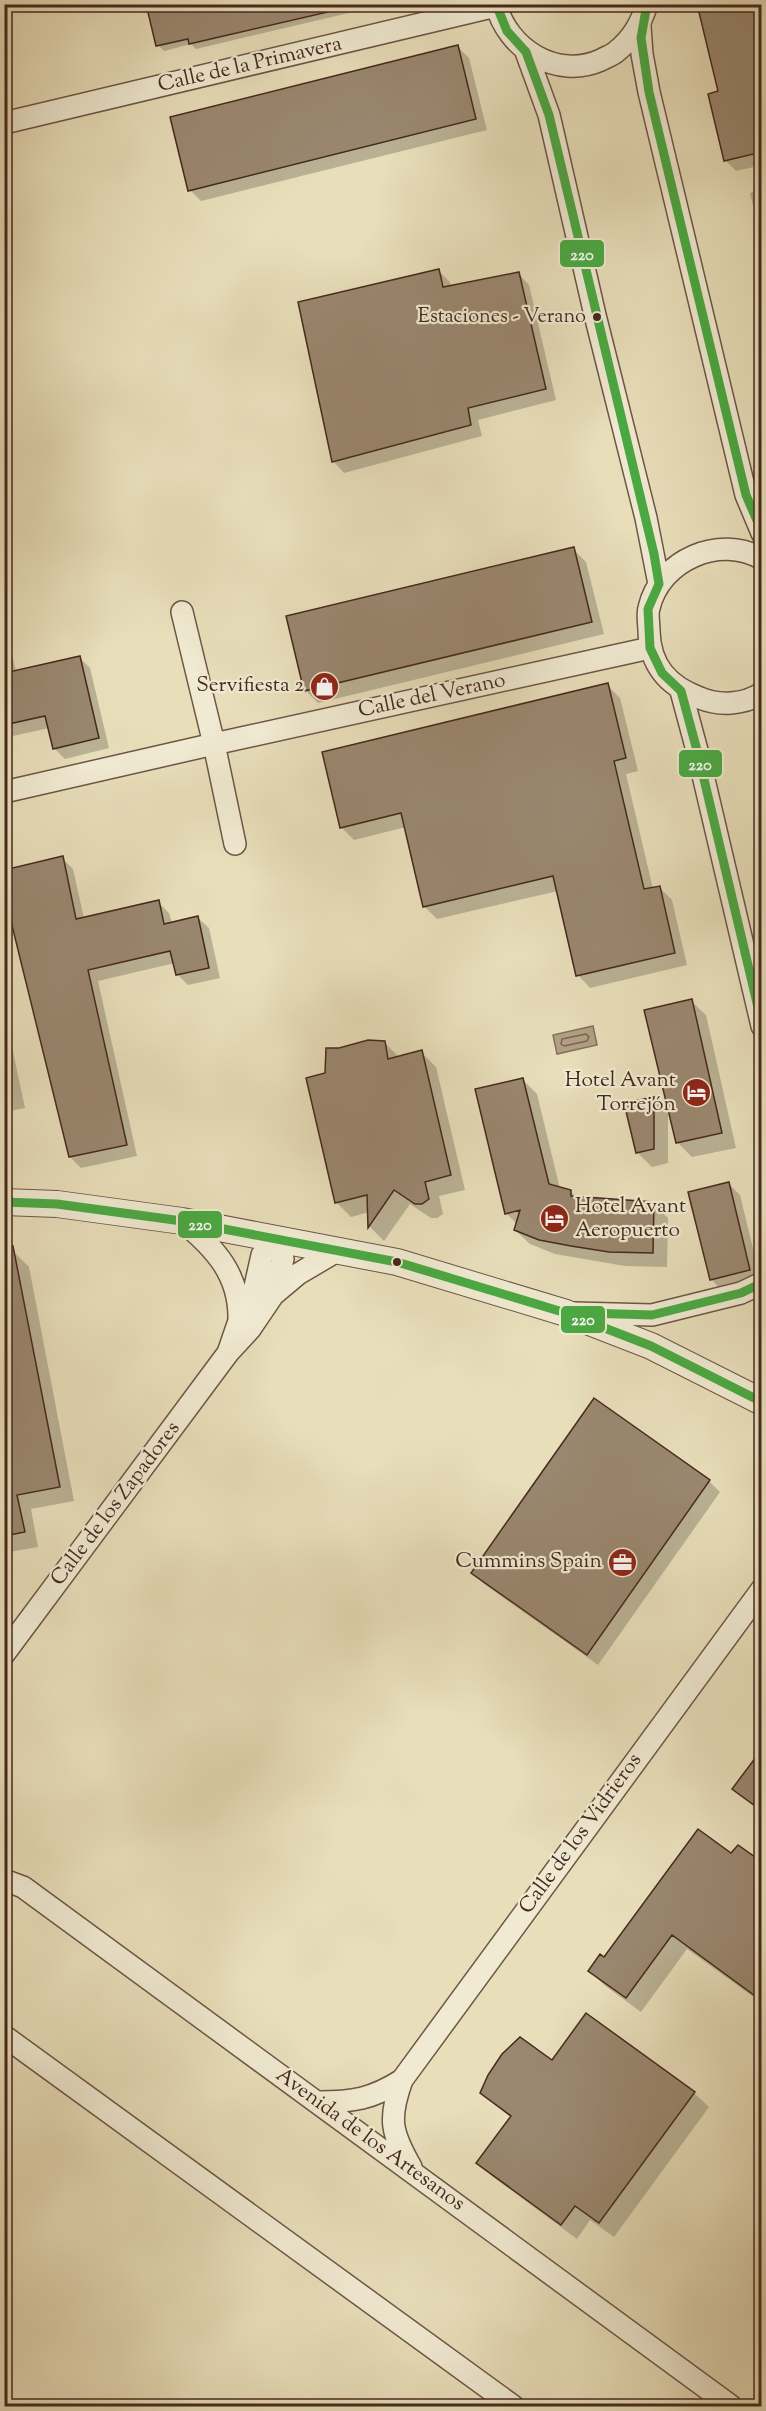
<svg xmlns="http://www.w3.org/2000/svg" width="766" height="2411" font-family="'Sorts Mill Goudy',serif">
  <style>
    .water { fill: #b1a085; stroke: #86705c; stroke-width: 1.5 }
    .shadow { fill: #0003 }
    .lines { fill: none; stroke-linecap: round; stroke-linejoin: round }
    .shore { stroke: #7c6452; stroke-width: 1.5 }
    .building { fill: #9a876f; stroke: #46291e; stroke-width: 1.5 }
    .minor-casing { stroke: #6e5645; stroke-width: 24 }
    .tertiary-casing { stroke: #6e5645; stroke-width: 28 }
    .minor { stroke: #f0ead2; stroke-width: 21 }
    .tertiary { stroke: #f0ead2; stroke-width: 26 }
    .bus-1-casing { stroke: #f0ead2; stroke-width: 14 }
    .bus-1 { stroke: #4aa943; stroke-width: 9 }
    .bus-dot { fill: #46291e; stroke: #f0ead2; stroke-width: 2 }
    .labels { text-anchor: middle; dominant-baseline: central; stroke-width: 4.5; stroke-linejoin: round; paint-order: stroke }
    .bus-label { font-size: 20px; fill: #46291e; stroke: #f0ead2; text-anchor: end }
    .street-label { font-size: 21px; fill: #46291e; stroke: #f0ead2 }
    .poi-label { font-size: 21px; fill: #46291e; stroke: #f0ead2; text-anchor: end }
    .line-badge { stroke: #f0ead2; stroke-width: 2 }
    .badge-label { font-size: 16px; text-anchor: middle; font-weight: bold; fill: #fff }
  </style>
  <rect width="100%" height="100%" fill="#e8deba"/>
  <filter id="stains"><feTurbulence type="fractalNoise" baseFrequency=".00333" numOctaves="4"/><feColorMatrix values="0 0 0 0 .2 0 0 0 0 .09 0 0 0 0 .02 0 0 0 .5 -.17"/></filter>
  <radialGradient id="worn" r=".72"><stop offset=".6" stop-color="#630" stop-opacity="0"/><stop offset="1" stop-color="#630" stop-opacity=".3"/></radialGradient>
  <path class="water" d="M593,1026L597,1045L557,1054L553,1035Z"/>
  <path class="shadow" d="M148,4H387L196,49L191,44L164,51L158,45Z
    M762,4V165L736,171L725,160L720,92Z
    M458,47L469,58L487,130L201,201L190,190Z
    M762,190V243L750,193Z
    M439,271L450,282L451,287L518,273L529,285L556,400L478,420L482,436L344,473L333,461Z
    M573,549L586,562L604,634L318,703L305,690Z
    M4,618L16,672L79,657L90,668L109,748L65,759L54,748L49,728L4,738Z
    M607,685L620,698L638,771L626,774L653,889L659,887L672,900L687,965L590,988L578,975L558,891L437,919L424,906L406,827L354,840L341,827Z
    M62,858L73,869L84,918L158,902L169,913L172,923L198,918L209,928L220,978L188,985L177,974L175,963L98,981L137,1156L81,1168L70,1157Z
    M691,1001L706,1015L736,1148L692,1157L678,1143L645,1011Z
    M4,1009L25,1108L4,1112Z
    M385,1043L400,1058L421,1052L436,1067L465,1190L439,1196L443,1214L437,1218H431L410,1204L384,1241L370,1227L369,1212L351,1217L336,1202L327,1074L339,1049Z
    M522,1079L537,1094L560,1189L570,1191L577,1198L653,1204L668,1218L667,1267L625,1266L555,1254L530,1244L515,1230L517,1224L506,1213Z
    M654,1098L668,1113V1163L652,1167L637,1152Z
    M729,1184L740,1195L761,1281L722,1291L711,1279Z
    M14,1252L29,1267L74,1501L31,1509L38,1547L4,1553V1254Z
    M709,1481L720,1492L598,1665L484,1584L473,1573Z
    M762,1751V1813L734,1789Z
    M731,1856L762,1864V2003L687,1949L641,2012L604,1985L590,1971Z
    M553,2062L694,2093L709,2107L614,2237L590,2220L577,2239L493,2177L478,2163L511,2118L482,2092Z"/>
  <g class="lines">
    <path class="shore" d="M586,1034L589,1037L587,1041L564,1046L561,1044L562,1039Z"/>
  </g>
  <path class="building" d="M146,4H327L328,12L189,44L188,39L156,46Z
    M697,4H762V152L724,161L708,94L718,91Z
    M458,45L476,119L188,191L170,117Z
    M439,269L443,287L519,272L546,389L468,408L471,425L332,462L298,302Z
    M574,547L592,622L304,691L286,616Z
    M80,656L99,738L53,749L45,716L4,725V673Z
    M608,683L626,758L614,761L644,889L660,886L675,953L576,976L553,876L423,907L401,813L340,828L322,752Z
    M63,856L76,919L159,900L164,924L198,916L209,968L176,975L170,951L88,970L127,1145L69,1157L4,893V870Z
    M692,999L722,1133L676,1143L644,1010Z
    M368,1040L385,1041L388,1059L422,1050L451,1175L425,1182L429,1199L422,1204H415L394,1190L368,1228L367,1195L335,1203L306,1078L325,1073L326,1048H339Z
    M523,1078L549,1184L571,1190V1196L654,1202L653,1253L609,1252L571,1246L539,1240L514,1230L520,1210L505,1214L475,1089Z
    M654,1097V1149L636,1153L624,1103Z
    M729,1182L750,1270L710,1280L688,1192Z
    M4,1246H13L60,1487L17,1495L25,1532L4,1536Z
    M594,1398L710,1480L587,1655L471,1573Z
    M762,1749V1811L732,1789Z
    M698,1829L731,1853L738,1845L762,1862V2001L672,1935L626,1998L588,1971L600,1954L604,1957Z
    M586,2013L695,2092L599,2223L575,2206L561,2225L476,2163L511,2116L480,2093L488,2075L502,2054L520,2037L552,2060Z"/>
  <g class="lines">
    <defs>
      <path id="minor" d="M496,4C507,49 557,80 601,60C606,57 613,55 617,51C633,38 641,23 647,4
        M640,26L642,54L649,92L746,495L762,533
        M526,52L549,115L595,315L646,518L659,584
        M4,123L496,6
        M762,559C720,534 660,560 649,608C647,614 649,624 649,631C650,666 668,686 700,698C719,706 744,705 762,693
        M182,612L214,744L235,844
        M681,691L698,754L762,1026
        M4,792L214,744L650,648
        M182,1221C215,1248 240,1275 239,1320
        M273,1295L298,1274L337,1251
        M575,1313L652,1315L741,1293L762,1283
        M4,1654L228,1353L250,1329L273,1295L283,1259L276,1240L262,1255L254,1291L239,1321L228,1353
        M4,1880L23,1887L731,2406
        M4,2036L513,2406
        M318,2102C353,2102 372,2099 402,2080
        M411,2167C391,2132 388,2119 402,2080L762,1589"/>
      <path id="tertiary" d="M4,1202L57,1204L182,1221L397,1262L566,1313L651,1346L762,1402"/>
    </defs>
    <use href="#minor" class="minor-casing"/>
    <use href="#tertiary" class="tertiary-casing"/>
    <use href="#minor" class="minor"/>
    <use href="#tertiary" class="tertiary"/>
    <defs>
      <path id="bus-1" d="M496,4L507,31L526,52L549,115L654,554L659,584L648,609L650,648L662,673L681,691L698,754L762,1024
        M647,4L641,38L649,92L746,495L762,532
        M4,1202L57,1204L182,1221L397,1262L566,1313L651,1346L762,1402
        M587,1313L652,1315L741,1293L762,1283"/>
    </defs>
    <use href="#bus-1" class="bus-1-casing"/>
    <use href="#bus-1" class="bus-1"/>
  </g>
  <defs>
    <symbol id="shop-disc" viewBox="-11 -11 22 22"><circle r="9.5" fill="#8f2418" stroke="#f0ead2"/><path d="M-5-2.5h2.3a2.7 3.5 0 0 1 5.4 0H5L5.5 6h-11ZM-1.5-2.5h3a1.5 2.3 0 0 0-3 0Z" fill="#fff"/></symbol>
    <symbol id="hotel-disc" viewBox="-11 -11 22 22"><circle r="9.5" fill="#8f2418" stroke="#f0ead2"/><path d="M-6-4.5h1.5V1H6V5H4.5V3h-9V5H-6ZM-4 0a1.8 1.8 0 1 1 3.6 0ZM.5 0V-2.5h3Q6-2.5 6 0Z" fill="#fff"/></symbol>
    <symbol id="office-disc" viewBox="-11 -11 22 22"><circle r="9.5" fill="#8f2418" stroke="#f0ead2"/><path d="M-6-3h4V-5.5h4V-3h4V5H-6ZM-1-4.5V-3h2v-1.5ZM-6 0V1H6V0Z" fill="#fff"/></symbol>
  </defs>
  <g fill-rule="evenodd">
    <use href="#shop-disc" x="308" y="670" width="33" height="33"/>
    <use href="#hotel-disc" x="680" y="1076" width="33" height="33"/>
    <use href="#hotel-disc" x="538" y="1202" width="33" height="33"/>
    <use href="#office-disc" x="606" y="1546" width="33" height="33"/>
  </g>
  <g class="bus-dot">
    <circle cx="597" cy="317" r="5"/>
    <circle cx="397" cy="1262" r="5"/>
  </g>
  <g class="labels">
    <g class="bus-label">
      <text x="586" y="317">Estaciones - Verano</text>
    </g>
    <g class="street-label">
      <text transform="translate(250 65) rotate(-13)">Calle de la Primavera</text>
      <text transform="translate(432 696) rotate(-12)">Calle del Verano</text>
      <text transform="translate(116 1504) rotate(-53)">Calle de los Zapadores</text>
      <text transform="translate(581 1834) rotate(-54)">Calle de los Vidrieros</text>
      <text transform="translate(370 2140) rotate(36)">Avenida de los Artesanos</text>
    </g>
    <g class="poi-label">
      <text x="304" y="686">Servifiesta 2</text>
      <text x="676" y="1081">Hotel Avant<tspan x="676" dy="24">Torrejón</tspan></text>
      <text x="575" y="1207" text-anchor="start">Hotel Avant<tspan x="575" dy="24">Aeropuerto</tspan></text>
      <text x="602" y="1562">Cummins Spain</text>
    </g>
  </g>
  <g class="line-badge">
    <rect x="559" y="239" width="46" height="29" rx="6" fill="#4aa943"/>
    <rect x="678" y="749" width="45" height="29" rx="6" fill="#4aa943"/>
    <rect x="177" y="1210" width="46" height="29" rx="6" fill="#4aa943"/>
    <rect x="560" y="1305" width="46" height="29" rx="6" fill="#4aa943"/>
  </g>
  <g class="badge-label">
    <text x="582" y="260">220</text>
    <text x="700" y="770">220</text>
    <text x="200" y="1230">220</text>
    <text x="583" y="1325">220</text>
  </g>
  <rect width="766" height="2411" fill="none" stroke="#e8deba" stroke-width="24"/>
  <rect x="6" y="6" width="754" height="2399" fill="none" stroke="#46291e" stroke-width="3"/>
  <rect x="12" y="12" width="742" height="2387" fill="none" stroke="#46291e" stroke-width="1.5"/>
  <rect width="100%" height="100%" filter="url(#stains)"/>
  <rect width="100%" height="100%" fill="url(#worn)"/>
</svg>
